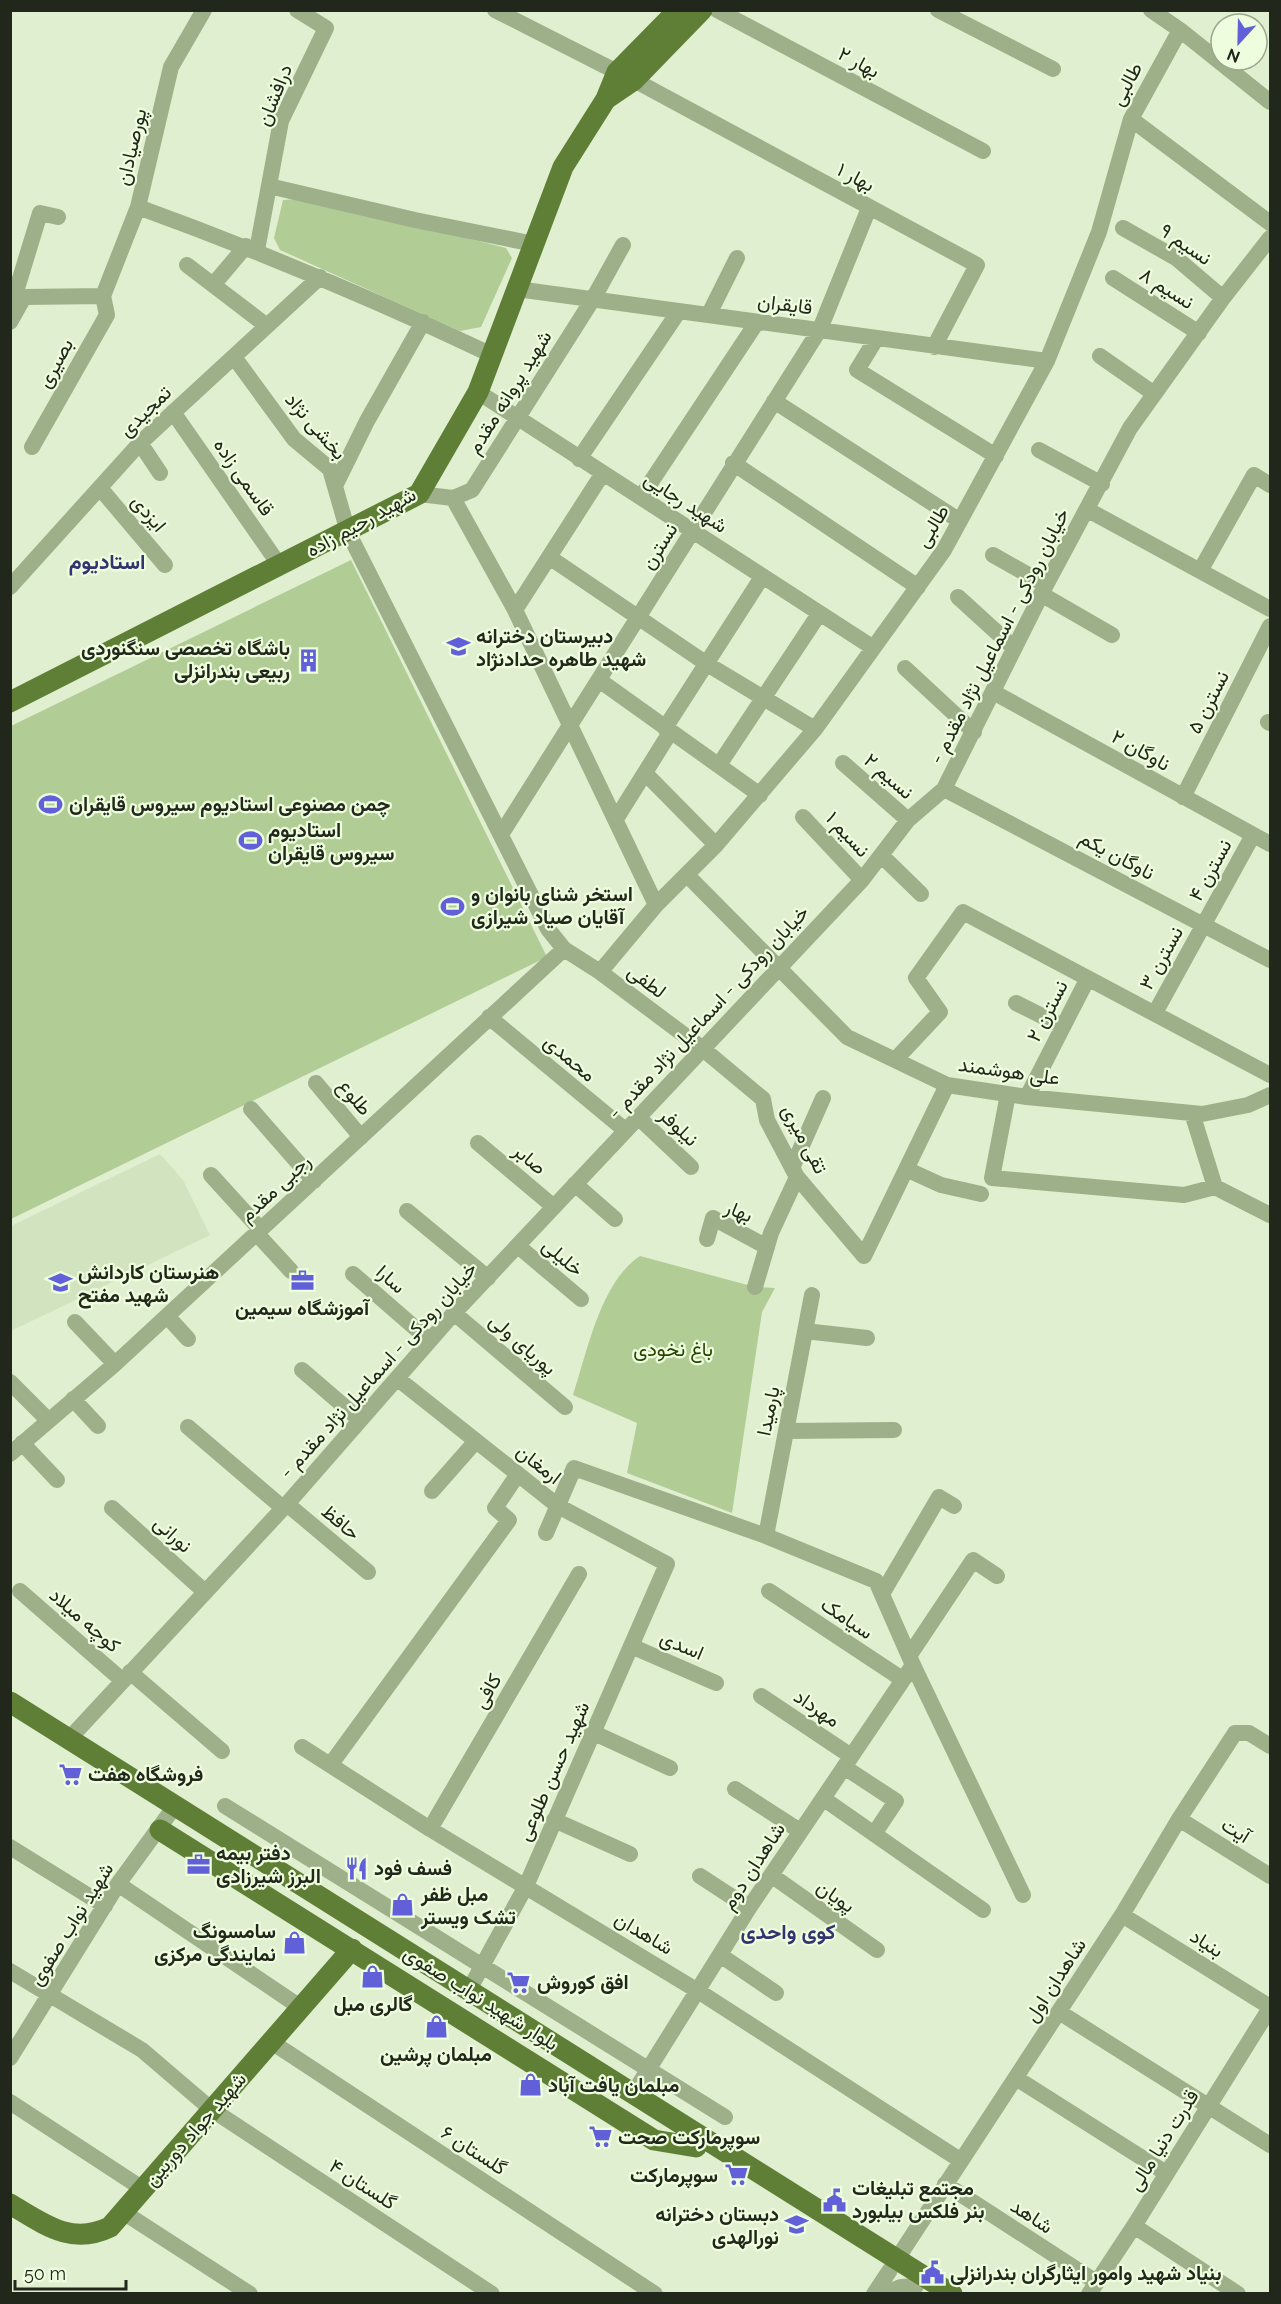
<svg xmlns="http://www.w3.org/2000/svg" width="1281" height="2304" font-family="Raleway,Vazirmatn,sans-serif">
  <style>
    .built { fill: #d1e4bf }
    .green { fill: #b1cc95 }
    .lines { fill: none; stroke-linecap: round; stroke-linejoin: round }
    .minor { stroke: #9db08a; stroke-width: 16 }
    .major { stroke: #5f7f36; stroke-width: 21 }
    .labels { text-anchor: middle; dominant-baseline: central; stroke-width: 4.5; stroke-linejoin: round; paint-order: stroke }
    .street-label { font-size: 20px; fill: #21271b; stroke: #edfddd }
    .poi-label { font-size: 20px; font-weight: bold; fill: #21271b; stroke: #edfddd; text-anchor: start }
    .park-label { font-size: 20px; fill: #2a4200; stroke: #edfddd }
    .neighbourhood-label { font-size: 21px; font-weight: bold; fill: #33346f; stroke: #edfddd }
  </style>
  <rect width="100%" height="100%" fill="#e0efd0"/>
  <path class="built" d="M160,1154L183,1180L210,1235L11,1331V1226Z"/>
  <path class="green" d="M310,198L506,248L512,258L481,327L460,331L280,250L274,238L283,200Z
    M351,560L547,957L11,1219V726Z
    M640,1256L755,1287L775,1288L762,1312L732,1513L627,1473L637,1423L573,1395C587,1352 601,1281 640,1256Z"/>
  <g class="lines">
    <path class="minor" d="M495,10L617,72
      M717,10L983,151
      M938,10L1053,69
      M1151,10L1180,30L1270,102
      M634,80L977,265L934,347
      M1131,119L1270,223
      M269,186L415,220L534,244
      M138,207C259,251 376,300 492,355
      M1123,228L1176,258L1223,298
      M257,250L281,121L326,28L297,10
      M187,265L267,326
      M1113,278L1199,333
      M213,285L246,246
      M517,289L1047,361
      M10,293L24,297L103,296
      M15,295L40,213L58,217
      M103,296L138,207L171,67L204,10
      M709,314L737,258
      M10,322L24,297
      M876,339L857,370L996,456
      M1100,356L1153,393
      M234,357L294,439L330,469L348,532L548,929L564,949L600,972L703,1049L763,1099L767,1120L797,1177L864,1256L947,1085
      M478,392L872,647
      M774,401L960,521
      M173,412L280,566
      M140,443L160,473
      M32,447L107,315L103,296
      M1039,450L1102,484
      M579,459L679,311
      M733,463L918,587
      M335,486L367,421L423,322
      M100,488L165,565
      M419,494L453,498
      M641,497L757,322
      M453,498L515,610L656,905
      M453,498L472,490L593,299L623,245
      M1088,510L1270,609
      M993,555L1046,585
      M549,557L707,664L815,729
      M1200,571L1254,475L1270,485
      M10,587L140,443L320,277
      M1041,594L1112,635
      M958,597L1014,648
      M515,610L603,473
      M905,668L974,732
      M599,680L760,795
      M993,692L1270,844
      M1268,722L1270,723
      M665,728L762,577
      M843,763L908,820
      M719,765L819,614
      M645,773L716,845
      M944,789L1270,960
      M1183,797L1270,626
      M803,817L862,880
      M616,819L671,731
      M502,833L820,329L869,208
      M882,856L921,894
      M688,876L847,1037L947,1085L1027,1097L1202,1114L1248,1105L1270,1095
      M600,972L656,905L716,845L815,729L944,550L1047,361L1099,232L1131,119L1180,30
      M1016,1003L1062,1026
      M1155,1013L1253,835
      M489,1017L625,1130
      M895,1060L940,1012L916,978L963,912L1270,1075
      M316,1083L361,1137
      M1008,1094L992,1178L1184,1195L1215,1187L1192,1113
      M1027,1097L1088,978
      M251,1109L314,1181
      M638,1117L691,1167
      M478,1143L554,1207
      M792,1168L823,1098
      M906,1169L941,1185L981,1194
      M211,1175L261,1230
      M575,1184L615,1219
      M1215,1187L1270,1215
      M407,1211L488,1278
      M257,1234L291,1271
      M707,1239L713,1218L767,1247
      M518,1246L581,1299
      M353,1274L429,1340
      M755,1287L771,1233L797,1177
      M454,1313L565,1407
      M167,1316L188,1339
      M75,1322L115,1364
      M805,1331L867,1338
      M302,1370L360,1420
      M398,1379L558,1506L667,1564L526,1886L469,1990
      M10,1382L48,1420
      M73,1399L98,1426
      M188,1427L283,1508
      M786,1431L894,1430
      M22,1443L57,1480
      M10,1454L115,1364L564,949
      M432,1491L476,1441
      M287,1504L368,1572
      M112,1508L205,1592
      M546,1533L574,1468L766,1536L876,1581L913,1665L1023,1895
      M766,1536L812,1295
      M20,1591L123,1681
      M769,1591L902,1679
      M882,1594L939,1497L954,1506
      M631,1646L716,1683
      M909,1656L973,1560L997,1576
      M130,1672L222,1751
      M761,1696L851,1756
      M592,1732L670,1768
      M69,1739L287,1504L454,1313L862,880L908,820L944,789L1046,585L1130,428L1223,298L1270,238
      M302,1747L430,1829L698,1991L960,2160
      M331,1764L509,1520L495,1508L518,1474
      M844,1767L896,1801L874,1834
      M735,1789L800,1831
      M824,1799L983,1910
      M225,1806L725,2117
      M1179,1819L1270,1876
      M554,1820L630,1854
      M430,1829L579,1574
      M10,1847L105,1906
      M771,1875L877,1950
      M700,1876L749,1908
      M118,1884L300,2007
      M1122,1915L1270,2007
      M720,1955L776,1993
      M10,1971L142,2050L211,2109L492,2294
      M1059,2012L1270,2145
      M270,2041L655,2294
      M10,2058L118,1884L175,1806
      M1016,2078L1166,2173
      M633,2094L749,1908L913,1665
      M10,2102L143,2189
      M945,2184L1096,2282
      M123,2212L250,2294
      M1134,2226L1238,2294
      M897,2259L1122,1915L1179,1819L1235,1733H1249L1270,1746
      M874,2294L890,2270
      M883,2294L901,2287L916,2286
      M1089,2294L1134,2226L1270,2008"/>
    <path class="major" d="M606,99L634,80L702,10
      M10,702L419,494L478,392L563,167L606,99L617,72L678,10
      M10,1702L952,2294
      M160,1830L654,2140L696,2147
      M10,2204C44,2224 71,2246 110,2227L352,1949"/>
  </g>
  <defs>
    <symbol id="school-bare" viewBox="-9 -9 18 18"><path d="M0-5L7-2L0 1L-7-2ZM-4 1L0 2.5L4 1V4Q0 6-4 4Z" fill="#6160d9" stroke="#edfddd" stroke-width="2.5" paint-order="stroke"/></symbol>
    <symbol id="building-bare" viewBox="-9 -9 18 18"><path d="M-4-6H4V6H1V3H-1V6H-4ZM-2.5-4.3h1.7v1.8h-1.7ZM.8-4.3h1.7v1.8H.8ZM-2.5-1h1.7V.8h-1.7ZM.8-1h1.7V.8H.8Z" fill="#6160d9" stroke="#edfddd" stroke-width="2.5" paint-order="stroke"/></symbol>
    <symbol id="stadium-bare" viewBox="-9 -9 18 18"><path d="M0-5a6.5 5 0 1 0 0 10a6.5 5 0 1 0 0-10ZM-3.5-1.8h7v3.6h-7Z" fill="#6160d9" stroke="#edfddd" stroke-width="2.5" paint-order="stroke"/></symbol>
    <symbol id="office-bare" viewBox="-9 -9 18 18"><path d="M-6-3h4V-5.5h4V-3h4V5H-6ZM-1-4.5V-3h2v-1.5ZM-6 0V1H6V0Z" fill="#6160d9" stroke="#edfddd" stroke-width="2.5" paint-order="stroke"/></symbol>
    <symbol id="supermarket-bare" viewBox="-9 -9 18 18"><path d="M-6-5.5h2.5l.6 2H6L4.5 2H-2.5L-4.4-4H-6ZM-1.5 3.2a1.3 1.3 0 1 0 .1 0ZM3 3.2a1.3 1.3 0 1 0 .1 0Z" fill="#6160d9" stroke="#edfddd" stroke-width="2.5" paint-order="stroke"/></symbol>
    <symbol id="restaurant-bare" viewBox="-9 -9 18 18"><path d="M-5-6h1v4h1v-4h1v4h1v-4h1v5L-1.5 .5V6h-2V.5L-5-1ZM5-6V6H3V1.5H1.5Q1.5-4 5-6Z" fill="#6160d9" stroke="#edfddd" stroke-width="2.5" paint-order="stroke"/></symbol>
    <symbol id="shop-bare" viewBox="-9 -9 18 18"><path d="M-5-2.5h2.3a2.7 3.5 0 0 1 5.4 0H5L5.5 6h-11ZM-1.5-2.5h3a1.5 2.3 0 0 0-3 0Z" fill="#6160d9" stroke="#edfddd" stroke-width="2.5" paint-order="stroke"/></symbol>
    <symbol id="civic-bare" viewBox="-9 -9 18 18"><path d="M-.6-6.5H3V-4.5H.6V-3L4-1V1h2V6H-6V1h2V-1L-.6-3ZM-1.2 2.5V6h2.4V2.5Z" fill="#6160d9" stroke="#edfddd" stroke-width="2.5" paint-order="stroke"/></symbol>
  </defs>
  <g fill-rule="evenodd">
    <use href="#school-bare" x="442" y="630" width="33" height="33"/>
    <use href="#building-bare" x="292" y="644" width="33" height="33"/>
    <use href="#stadium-bare" x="34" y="788" width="33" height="33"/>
    <use href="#stadium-bare" x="234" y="824" width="33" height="33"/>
    <use href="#stadium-bare" x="436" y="890" width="33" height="33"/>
    <use href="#office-bare" x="286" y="1264" width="33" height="33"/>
    <use href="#school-bare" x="44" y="1266" width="33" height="33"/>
    <use href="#supermarket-bare" x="54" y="1758" width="33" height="33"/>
    <use href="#office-bare" x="182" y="1848" width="33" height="33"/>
    <use href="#restaurant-bare" x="340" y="1852" width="33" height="33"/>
    <use href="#shop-bare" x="386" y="1888" width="33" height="33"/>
    <use href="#shop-bare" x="278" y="1926" width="33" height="33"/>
    <use href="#shop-bare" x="356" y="1960" width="33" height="33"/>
    <use href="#supermarket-bare" x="502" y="1966" width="33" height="33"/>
    <use href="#shop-bare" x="420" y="2010" width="33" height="33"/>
    <use href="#shop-bare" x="514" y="2068" width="33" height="33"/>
    <use href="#supermarket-bare" x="584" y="2120" width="33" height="33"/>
    <use href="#supermarket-bare" x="720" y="2158" width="33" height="33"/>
    <use href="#civic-bare" x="818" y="2184" width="33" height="33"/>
    <use href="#school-bare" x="780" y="2208" width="33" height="33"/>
    <use href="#civic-bare" x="916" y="2256" width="33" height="33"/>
  </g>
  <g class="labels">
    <g class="street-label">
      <text transform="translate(859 62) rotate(28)">بهار ۲</text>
      <text transform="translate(1126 84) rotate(-62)">طالبی</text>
      <text transform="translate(274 95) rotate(-68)">درافشان</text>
      <text transform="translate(131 147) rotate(-77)">پورصیادان</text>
      <text transform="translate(856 177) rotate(28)">بهار ۱</text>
      <text transform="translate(1186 244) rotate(34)">نسیم ۹</text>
      <text transform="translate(1167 288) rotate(32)">نسیم ۸</text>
      <text transform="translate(785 304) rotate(7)">قایقران</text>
      <text transform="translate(55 363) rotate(-61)">بصیری</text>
      <text transform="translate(509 392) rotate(-58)">شهید پروانه مقدم</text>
      <text transform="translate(145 411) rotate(-44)">تمجیدی</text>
      <text transform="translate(316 426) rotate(49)">بخشی نژاد</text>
      <text transform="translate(244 477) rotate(55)">قاسمی زاده</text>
      <text transform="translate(686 502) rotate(33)">شهید رجایی</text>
      <text transform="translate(149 513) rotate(50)">ایزدی</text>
      <text transform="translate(361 522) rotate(-29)">شهید رحیم زاده</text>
      <text transform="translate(932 526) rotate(-59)">طالبی</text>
      <text transform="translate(659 546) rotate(-58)">نسترن</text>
      <text transform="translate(999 636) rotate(-63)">- خیابان رودکی - اسماعیل نژاد مقدم</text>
      <text transform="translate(1208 702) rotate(-63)">نسترن ۵</text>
      <text transform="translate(1141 750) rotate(29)">ناوگان ۲</text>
      <text transform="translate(889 776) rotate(41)">نسیم ۲</text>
      <text transform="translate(848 834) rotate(47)">نسیم ۱</text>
      <text transform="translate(1117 855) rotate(28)">ناوگان یکم</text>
      <text transform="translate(1210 870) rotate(-61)">نسترن ۴</text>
      <text transform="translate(1161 958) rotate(-61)">نسترن ۳</text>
      <text transform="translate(647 981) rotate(37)">لطفی</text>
      <text transform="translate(1047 1011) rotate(-63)">نسترن ۲</text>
      <text transform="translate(708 1012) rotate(-47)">- خیابان رودکی - اسماعیل نژاد مقدم</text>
      <text transform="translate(570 1058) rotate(40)">محمدی</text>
      <text transform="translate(1009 1071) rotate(8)">علی هوشمند</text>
      <text transform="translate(355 1097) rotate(50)">طلوع</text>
      <text transform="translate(679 1127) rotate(43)">نیلوفر</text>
      <text transform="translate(805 1139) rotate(62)">تقی میری</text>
      <text transform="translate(530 1159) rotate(40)">صابر</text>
      <text transform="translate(275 1188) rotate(-43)">رجبی مقدم</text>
      <text transform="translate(739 1211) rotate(22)">بهار</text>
      <text transform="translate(563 1257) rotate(40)">خلیلی</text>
      <text transform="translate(391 1279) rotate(41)">سارا</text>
      <text transform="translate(523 1344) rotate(41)">پوریای ولی</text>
      <text transform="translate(378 1370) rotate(-48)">- خیابان رودکی - اسماعیل نژاد مقدم</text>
      <text transform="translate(768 1411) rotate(-79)">پارمیدا</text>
      <text transform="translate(539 1464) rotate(38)">ارمغان</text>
      <text transform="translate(341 1522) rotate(40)">حافظ</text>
      <text transform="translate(173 1534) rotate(42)">نورانی</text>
      <text transform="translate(847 1618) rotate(34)">سیامک</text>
      <text transform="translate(85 1620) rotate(41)">کوچه میلاد</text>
      <text transform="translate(682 1645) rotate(23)">اسدی</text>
      <text transform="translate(487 1691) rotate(-60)">کافی</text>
      <text transform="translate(817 1708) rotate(34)">مهرداد</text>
      <text transform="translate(553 1771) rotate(-66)">شهید حسن طلوعی</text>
      <text transform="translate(1236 1830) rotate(32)">آیت</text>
      <text transform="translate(753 1866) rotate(-57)">شاهدان دوم</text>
      <text transform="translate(836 1896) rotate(35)">پویان</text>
      <text transform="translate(71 1924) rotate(-58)">شهید نواب صفوی</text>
      <text transform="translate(644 1933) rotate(31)">شاهدان</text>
      <text transform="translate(1207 1943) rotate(32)">بنیاد</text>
      <text transform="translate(1055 1980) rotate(-57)">شاهدان اول</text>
      <text transform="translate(481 1998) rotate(32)">بلوار شهید نواب صفوی</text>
      <text transform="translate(195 2129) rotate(-49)">شهید جواد دوربین</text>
      <text transform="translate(1163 2140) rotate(-58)">قدرت دنیا مالی</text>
      <text transform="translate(474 2150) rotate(33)">گلستان ۶</text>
      <text transform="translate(363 2184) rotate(33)">گلستان ۴</text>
      <text transform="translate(1032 2216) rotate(33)">شاهد</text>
    </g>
    <g class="poi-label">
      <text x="476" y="636">دبیرستان دخترانه<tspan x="476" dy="23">شهید طاهره حدادنژاد</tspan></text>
      <text x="290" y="648" text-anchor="end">باشگاه تخصصی سنگنوردی<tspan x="290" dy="23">ربیعی بندرانزلی</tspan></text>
      <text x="69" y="804">چمن مصنوعی استادیوم سیروس قایقران</text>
      <text x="268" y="830">استادیوم<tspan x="268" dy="23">سیروس قایقران</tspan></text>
      <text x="471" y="894">استخر شنای بانوان و<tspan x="471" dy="23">آقایان صیاد شیرازی</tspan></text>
      <text x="78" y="1272">هنرستان کاردانش<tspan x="78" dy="23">شهید مفتح</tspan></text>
      <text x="302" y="1308" text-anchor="middle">آموزشگاه سیمین</text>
      <text x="88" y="1774">فروشگاه هفت</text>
      <text x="216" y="1853">دفتر بیمه<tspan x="216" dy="23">البرز شیرزادی</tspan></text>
      <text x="374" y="1868">فسف فود</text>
      <text x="421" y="1894">مبل ظفر<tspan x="421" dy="23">تشک ویستر</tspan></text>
      <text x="276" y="1931" text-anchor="end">سامسونگ<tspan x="276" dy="23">نمایندگی مرکزی</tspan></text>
      <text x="537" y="1982">افق کوروش</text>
      <text x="373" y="2004" text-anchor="middle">گالری مبل</text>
      <text x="436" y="2054" text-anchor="middle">مبلمان پرشین</text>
      <text x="548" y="2085">مبلمان یافت آباد</text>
      <text x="618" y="2137">سوپرمارکت صحت</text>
      <text x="718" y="2175" text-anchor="end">سوپرمارکت</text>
      <text x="852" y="2188">مجتمع تبلیغات<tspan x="852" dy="23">بنر فلکس بیلبورد</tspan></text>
      <text x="779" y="2214" text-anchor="end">دبستان دخترانه<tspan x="779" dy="23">نورالهدی</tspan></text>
      <text x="950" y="2273">بنیاد شهید وامور ایثارگران بندرانزلی</text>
    </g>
    <g class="park-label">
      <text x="673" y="1349">باغ نخودی</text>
    </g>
    <g class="neighbourhood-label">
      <text x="107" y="561">استادیوم</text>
      <text x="788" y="1931">کوی واحدی</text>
    </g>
  </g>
  <rect width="1281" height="2304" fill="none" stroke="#21271b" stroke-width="24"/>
  <g transform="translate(1239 42) rotate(202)"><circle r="28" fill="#edfddd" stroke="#9ba78f" stroke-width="1.5"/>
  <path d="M0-4.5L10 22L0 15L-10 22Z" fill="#6160d9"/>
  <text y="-9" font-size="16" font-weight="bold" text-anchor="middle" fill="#21271b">N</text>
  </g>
  <path d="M15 2280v9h111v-9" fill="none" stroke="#21271b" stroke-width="3"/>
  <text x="24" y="2280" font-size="18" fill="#21271b" stroke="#edfddd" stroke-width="4.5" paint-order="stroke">50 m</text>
</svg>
